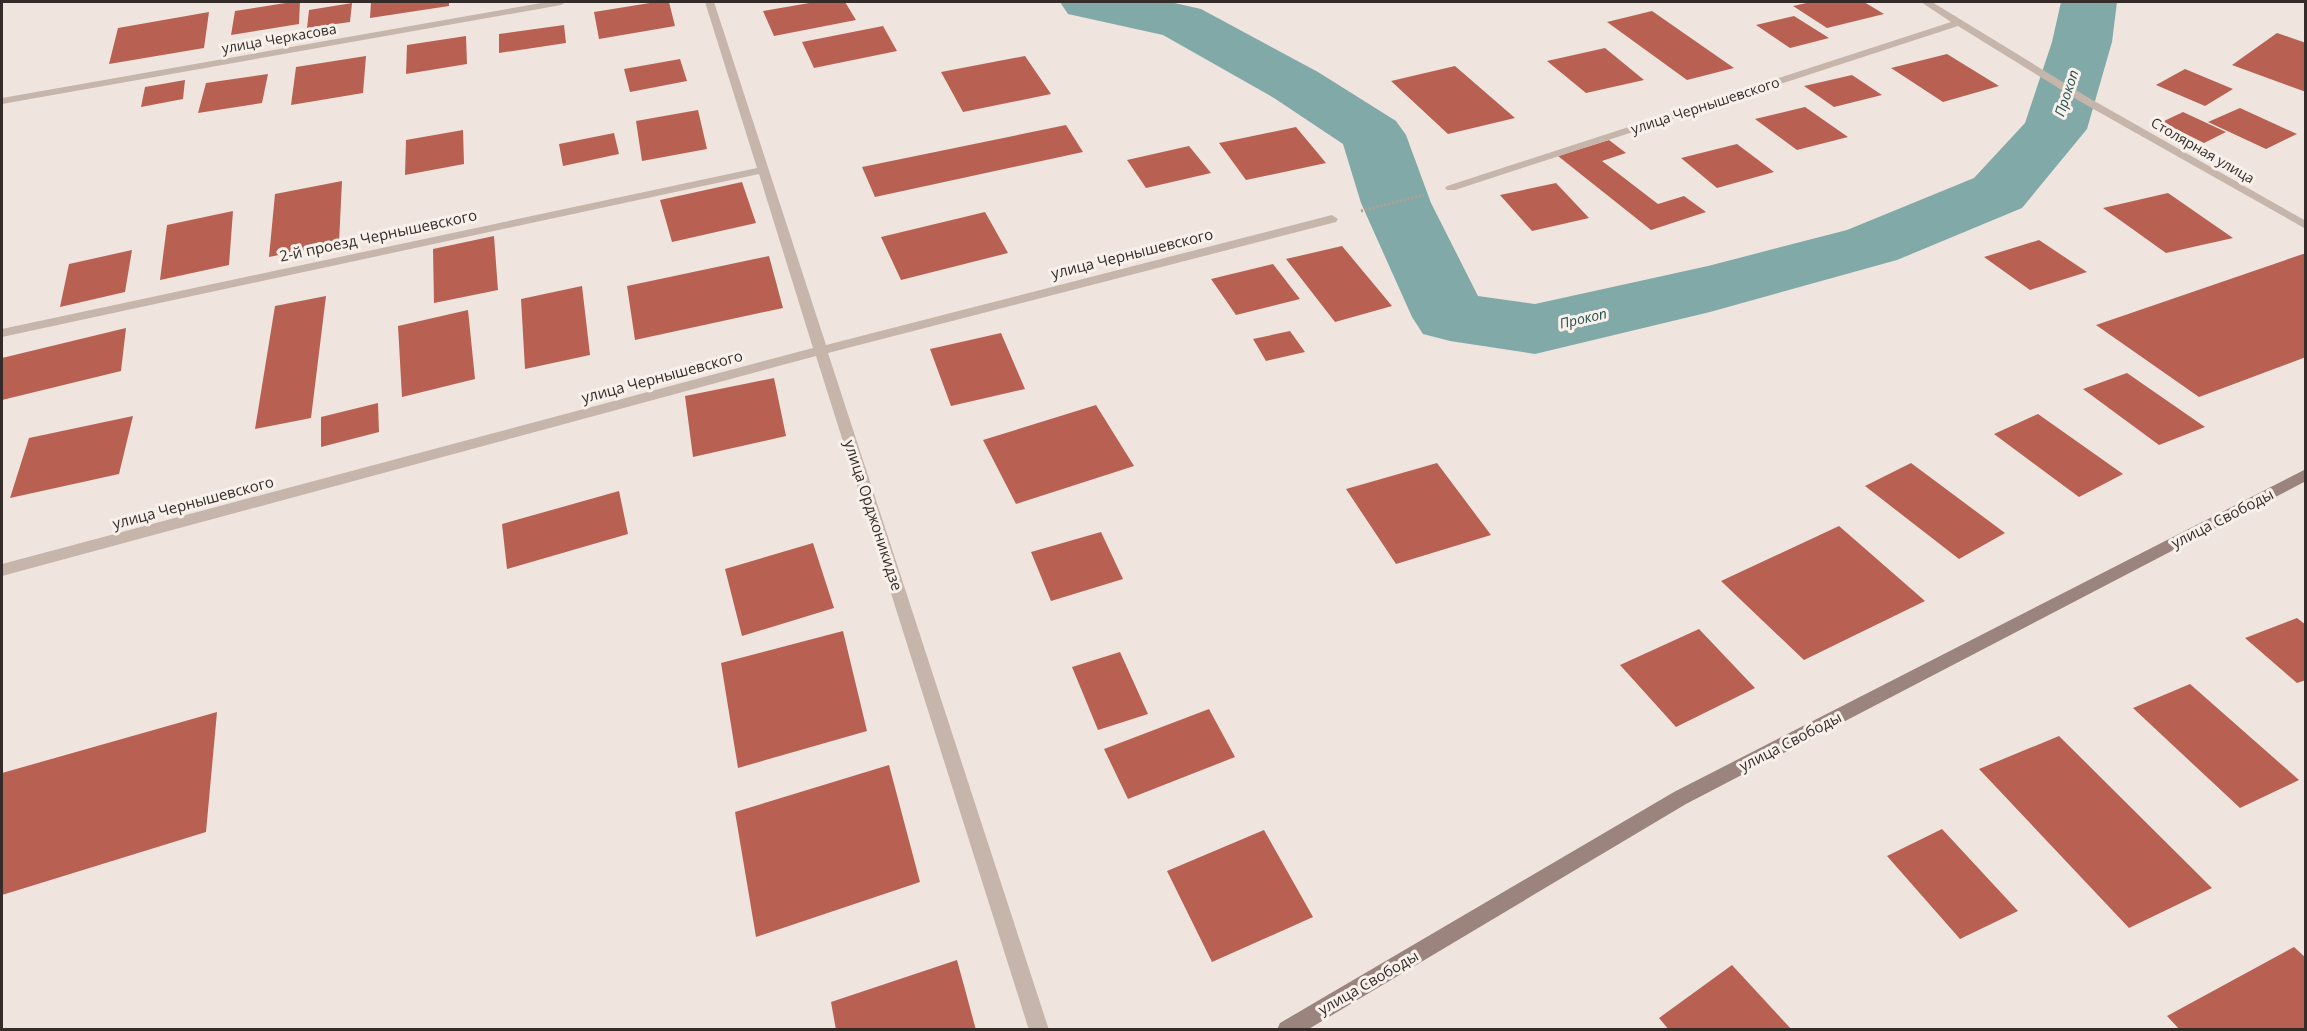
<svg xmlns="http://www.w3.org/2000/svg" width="2307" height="1031" font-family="'Open Sans',sans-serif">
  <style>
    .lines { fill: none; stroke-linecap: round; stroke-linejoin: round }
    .river { fill: #80a9a7; fill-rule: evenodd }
    .building { fill: #b86153 }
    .path { stroke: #b29f95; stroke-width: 3; stroke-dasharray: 2 2; stroke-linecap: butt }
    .street { fill: #c6b5ab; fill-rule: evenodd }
    .secondary { fill: #9a847d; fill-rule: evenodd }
    .labels { text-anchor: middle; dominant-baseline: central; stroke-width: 6; stroke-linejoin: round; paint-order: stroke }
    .far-street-label { font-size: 14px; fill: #352c29; stroke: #f8f0ea }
    .far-water-label { font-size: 14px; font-style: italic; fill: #245250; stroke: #f8f0ea }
    .street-label { font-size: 15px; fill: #352c29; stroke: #f8f0ea }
  </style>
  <rect width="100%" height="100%" fill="#efe5de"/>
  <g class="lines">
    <path class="river" d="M1060,2H1170L1201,9L1318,72L1396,121L1406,135L1431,203L1478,296L1535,304L1708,266L1847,230L1974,178L2025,123L2052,42L2061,2H2117L2112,42L2087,129L2022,208L1897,260L1710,312L1535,354L1450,341L1423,334L1412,317L1361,203L1343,144L1274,98L1163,35L1068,14Z"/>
  </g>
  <path class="building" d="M292,2H300L299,24L231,35L235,11Z
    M371,2H449V6L370,18Z
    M656,2H669L675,26L599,39L594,12Z
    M815,2H845L856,20L774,36L763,11Z
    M1811,2H1864L1884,14L1827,28L1793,6Z
    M352,3L350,22L307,28L309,10Z
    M1652,11L1734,68L1687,80L1607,22Z
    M209,12L204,48L109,64L118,28Z
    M1794,16L1829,38L1790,48L1756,25Z
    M564,25L566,43L499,53V34Z
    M883,26L897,51L814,68L802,42Z
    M2277,33L2306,43V92L2232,65Z
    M466,36L467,64L406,74L407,45Z
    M1605,48L1644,80L1586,93L1547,61Z
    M1947,54L1999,86L1943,102L1891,68Z
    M366,56L363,93L291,105L296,67Z
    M1025,56L1051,94L963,112L941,72Z
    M680,59L687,81L630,92L624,69Z
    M1455,66L1515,118L1448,134L1391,81Z
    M2185,69L2233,89L2205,106L2156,85Z
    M268,74L262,103L198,113L206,83Z
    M1852,75L1882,95L1834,107L1804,86Z
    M185,80L183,99L141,107L145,87Z
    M1805,107L1848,137L1797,150L1755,119Z
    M2240,108L2297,134L2266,149L2208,122Z
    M698,110L707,149L642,161L636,121Z
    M2183,112L2226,132L2204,143L2162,122Z
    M1066,125L1083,152L875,197L862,167Z
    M1296,127L1326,163L1246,180L1219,143Z
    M463,130L464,164L405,175L406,140Z
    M614,133L619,154L563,166L559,144Z
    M1609,140L1626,153L1602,161L1658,204L1684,196L1706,212L1651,230L1558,156Z
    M1737,144L1774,172L1717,188L1681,158Z
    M1189,146L1211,173L1146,188L1127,160Z
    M342,181L339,243L269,257L275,194Z
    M742,182L756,223L672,242L660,200Z
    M1556,183L1589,218L1532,231L1500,195Z
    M2168,193L2233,238L2166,253L2103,208Z
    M233,211L229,265L160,280L167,225Z
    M985,212L1008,253L901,280L881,237Z
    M494,236L498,290L434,303L433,249Z
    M2039,240L2087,272L2030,290L1984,257Z
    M1342,246L1392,306L1335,322L1286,259Z
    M132,250L125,292L60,307L69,264Z
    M2306,253V357L2199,397L2096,325Z
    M769,256L783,308L635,340L627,286Z
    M1273,264L1300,299L1236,315L1211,279Z
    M582,286L590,355L525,369L521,299Z
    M326,296L311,418L255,429L275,306Z
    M468,310L475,379L402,397L398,326Z
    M126,328L121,371L2,400V358Z
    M1290,331L1305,352L1266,361L1253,339Z
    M1001,333L1025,389L951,406L930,349Z
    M2127,373L2205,427L2159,445L2083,389Z
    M774,378L786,436L693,457L685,396Z
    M378,403L379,432L321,447V417Z
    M1096,405L1134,466L1016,504L983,440Z
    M2038,414L2123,474L2079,497L1994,434Z
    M133,416L119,474L10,498L29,438Z
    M1437,463L1491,535L1396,564L1346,489Z
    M1911,463L2005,533L1959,559L1865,486Z
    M619,491L628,534L507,569L502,524Z
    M1839,526L1925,601L1804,660L1721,581Z
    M1101,532L1123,579L1051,601L1031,552Z
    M813,543L834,608L742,636L725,569Z
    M2297,618L2306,625V680L2297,683L2245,638Z
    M1699,629L1755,688L1676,727L1620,665Z
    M843,631L867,731L738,768L721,663Z
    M1120,652L1148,714L1098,730L1072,667Z
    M2190,684L2299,780L2240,808L2133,708Z
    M1209,709L1235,757L1128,799L1104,749Z
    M217,712L206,832L2,895V773Z
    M2059,736L2212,888L2129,928L1979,769Z
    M889,765L920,882L756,937L735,812Z
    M1942,829L2018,911L1960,939L1887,856Z
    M1264,830L1313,917L1212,962L1167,871Z
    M2294,947L2306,958V1030H2180L2167,1016Z
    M957,960L976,1030H836L831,1002Z
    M1732,965L1792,1030H1669L1659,1018Z"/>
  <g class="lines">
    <path class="path" d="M1361,211L1424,195"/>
    <path class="street" d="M547,2H566L561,5L2,104V98Z
      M705,2H714L826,345L1332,215L1338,219L1336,222L828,353L1049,1030H1029L816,356L2,576V564L813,348L759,174L2,337V329L757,168Z
      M1921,2H1932L2089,98L2306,221V229L2081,102L1958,26L1455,190H1447L1445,188L1447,186L1951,22Z"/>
    <path class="secondary" d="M2306,469V481L1686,804L1307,1030H1277L1280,1023L1674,792Z"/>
  </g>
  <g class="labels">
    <g class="far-street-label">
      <text transform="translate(279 38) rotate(-10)">улица Черкасова</text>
      <text transform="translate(1705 105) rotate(-18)">улица Чернышевского</text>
      <text transform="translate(2203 150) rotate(30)">Столярная улица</text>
    </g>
    <g class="far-water-label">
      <text transform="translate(2066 93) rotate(-72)">Прокоп</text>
      <text transform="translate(1583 318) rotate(-13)">Прокоп</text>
    </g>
    <g class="street-label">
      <text transform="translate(378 235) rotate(-12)">2-й проезд Чернышевского</text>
      <text transform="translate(1132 253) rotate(-14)">улица Чернышевского</text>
      <text transform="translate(662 376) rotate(-15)">улица Чернышевского</text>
      <text transform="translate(193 502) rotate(-15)">улица Чернышевского</text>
      <text transform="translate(874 515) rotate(72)">улица Орджоникидзе</text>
      <text transform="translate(2222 518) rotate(-27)">улица Свободы</text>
      <text transform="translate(1790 741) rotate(-27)">улица Свободы</text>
      <text transform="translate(1368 982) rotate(-30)">улица Свободы</text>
    </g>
  </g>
  <rect width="2307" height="1031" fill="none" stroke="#352c29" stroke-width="6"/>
</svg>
